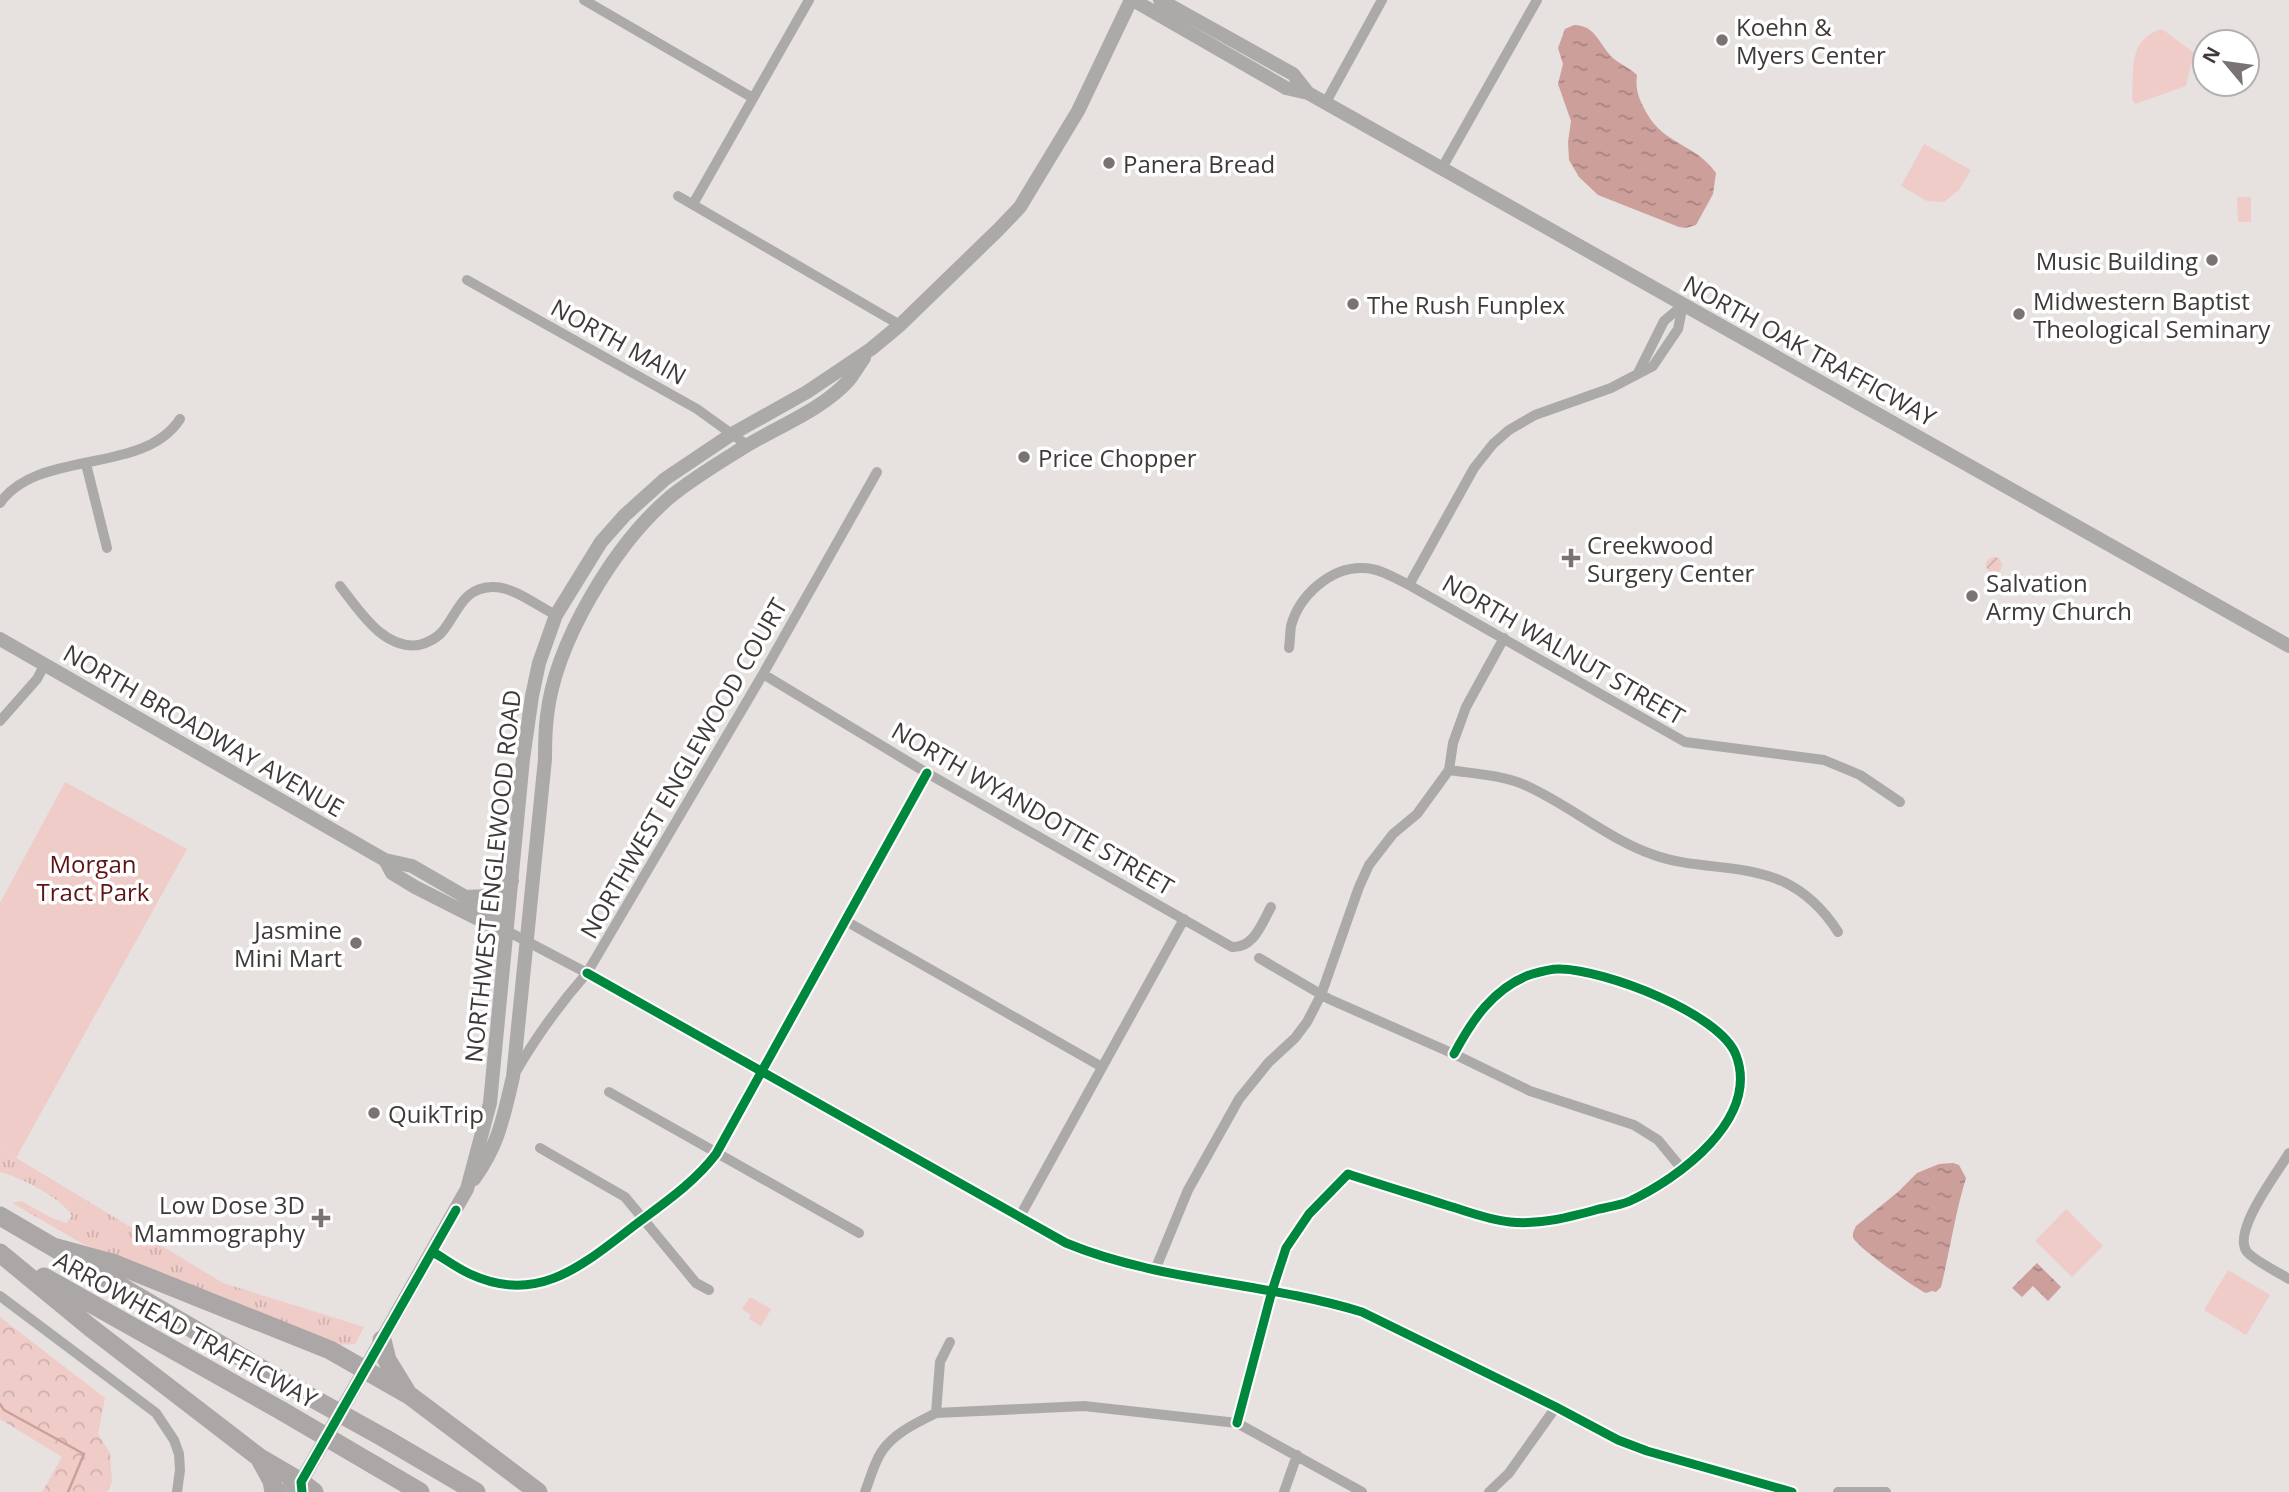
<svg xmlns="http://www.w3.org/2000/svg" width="2289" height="1492" font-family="'Open Sans',sans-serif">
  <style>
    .grass { fill: url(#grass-tufts) }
    .forest { fill: url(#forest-crowns) }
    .park { fill: #efccc8 }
    .garden { fill: url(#garden-furrows) }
    .water { fill: url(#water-ripples) }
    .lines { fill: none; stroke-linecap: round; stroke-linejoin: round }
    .stream { stroke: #cc9f9b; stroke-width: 2.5 }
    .street { stroke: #acaaa9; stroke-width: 10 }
    .secondary { stroke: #aca9a9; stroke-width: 14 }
    .highway { stroke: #aba7a6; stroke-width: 19 }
    .highway-bridge { stroke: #aba7a6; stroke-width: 19 }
    .cycleway-casing { stroke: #fff; stroke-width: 13 }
    .cycleway { stroke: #00873e; stroke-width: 9 }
    .poi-dot { fill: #797473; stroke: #fff; stroke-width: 2.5 }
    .labels { text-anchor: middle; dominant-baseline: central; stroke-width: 7; stroke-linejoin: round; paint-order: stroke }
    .poi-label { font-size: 24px; fill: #3e3a39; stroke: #fff; text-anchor: start }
    .street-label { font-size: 24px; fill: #3e3a39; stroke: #fff }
    .park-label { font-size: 24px; fill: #5e1415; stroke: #fff }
  </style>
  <defs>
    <pattern id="grass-tufts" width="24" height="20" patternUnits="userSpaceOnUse" patternTransform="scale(1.75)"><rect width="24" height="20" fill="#efccc8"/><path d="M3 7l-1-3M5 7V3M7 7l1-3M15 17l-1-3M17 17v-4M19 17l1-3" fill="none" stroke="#ceb0ad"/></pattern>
    <pattern id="forest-crowns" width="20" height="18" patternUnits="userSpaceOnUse" patternTransform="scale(1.75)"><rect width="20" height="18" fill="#efccc8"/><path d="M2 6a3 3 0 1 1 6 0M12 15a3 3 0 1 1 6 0" fill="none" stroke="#ceb0ad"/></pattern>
    <pattern id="garden-furrows" width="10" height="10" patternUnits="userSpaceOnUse" patternTransform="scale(1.75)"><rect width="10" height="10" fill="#efccc8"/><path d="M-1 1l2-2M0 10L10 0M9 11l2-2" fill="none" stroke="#ceb0ad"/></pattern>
    <pattern id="water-ripples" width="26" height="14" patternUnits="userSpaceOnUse" patternTransform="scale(1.75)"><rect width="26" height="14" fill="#cc9f9b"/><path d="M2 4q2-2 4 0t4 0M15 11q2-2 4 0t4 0" fill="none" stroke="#a7837f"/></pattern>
  </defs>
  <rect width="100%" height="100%" fill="#e7e1e0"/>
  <path class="grass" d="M0,1148L223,1283L364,1327L355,1344L337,1345L83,1244L12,1203L21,1201L52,1218L66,1223L72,1216C62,1198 20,1177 0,1172Z"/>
  <path class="forest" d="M0,1317L105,1398L98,1434L110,1453L112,1482L107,1492H42L62,1457L0,1419Z"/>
  <path class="park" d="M2162,29L2194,53L2186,86L2135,104L2132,99C2134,70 2128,38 2162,29Z
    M1924,144L1971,170L1959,190L1944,202L1927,201L1901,186Z
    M2237,197H2251V222H2238Z
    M65,782L187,849L16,1158L0,1148V903Z
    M2066,1209L2103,1246L2072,1277L2035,1241Z
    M2228,1270L2270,1295L2246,1335L2204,1310Z
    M750,1297L771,1309L761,1326L749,1319L751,1315L742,1309Z"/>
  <path class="garden" d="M1986 565a8 8 0 1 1 16 0a8 8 0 1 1-16 0Z"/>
  <path class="water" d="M1574,25C1596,25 1599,45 1613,58C1620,64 1630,68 1637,75C1635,90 1639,99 1646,112C1665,146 1695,143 1716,173L1713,194L1696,225L1686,228L1679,227L1598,195L1579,177L1569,160L1568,142L1571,121L1558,84L1563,64L1558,48L1565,29Z
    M1953,1163L1959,1165L1966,1178C1955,1214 1950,1250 1941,1287L1936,1292L1932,1291L1926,1293C1916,1289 1854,1245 1853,1237C1852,1233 1855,1229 1856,1226L1898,1192L1917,1173L1939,1164Z
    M2037,1263L2061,1287L2048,1301L2033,1286L2022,1297L2012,1288Z"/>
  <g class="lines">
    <path class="stream" d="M0,1404L4,1410L84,1454L68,1492"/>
    <path class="street" d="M584,0L753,98
      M1326,102L1382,0
      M1442,168L1537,0
      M678,196L900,325
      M693,204L809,0
      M467,280L697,409L747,445
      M1639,371L1664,321L1683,305
      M86,464L107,548
      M0,503C39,448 143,476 180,419
      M1409,585L1474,468L1493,444L1509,430L1535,415L1611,388L1653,366L1678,329L1683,305
      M340,586C359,610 383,650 419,645C427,643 437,638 442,632C458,613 462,588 492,587C513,586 537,606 556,615
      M1289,648C1290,641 1290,633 1291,626C1299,596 1330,567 1363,568C1379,568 1395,578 1409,585L1685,742L1824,760L1860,775L1900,802
      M763,674L927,773L1232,947C1254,948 1262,923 1271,907
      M0,721L37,679L45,664
      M1449,770C1476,774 1503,775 1527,786C1571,806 1608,839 1654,855C1695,870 1743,863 1784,882C1807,893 1824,910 1838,932
      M844,920L1102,1067
      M507,931L587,973L1066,1243C1160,1282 1265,1282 1362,1312L1556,1407L1618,1440L1647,1451L1792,1492
      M1259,958L1329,999L1454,1054L1530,1091L1634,1125L1658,1140L1682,1169
      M514,1075C535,1038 559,1005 587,973L763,674L877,472
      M609,1092L859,1233
      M540,1148L625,1197L696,1283L709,1290
      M2289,1153C2278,1172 2231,1232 2247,1252C2255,1261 2278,1272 2289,1279
      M1019,1218L1184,919
      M433,1252C445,1259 457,1268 470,1274C538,1306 584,1264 635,1225C664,1203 694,1183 716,1154L927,773
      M1155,1270L1188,1190L1239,1099L1269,1062L1295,1038L1307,1022L1321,995L1359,887L1369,865L1393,834L1417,814L1449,770L1453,743L1466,707L1504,638
      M0,1296L156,1413L174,1440L179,1454L180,1470L177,1492
      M936,1413L940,1362L950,1342
      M1237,1423L1272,1291L1286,1248L1309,1214L1348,1174C1381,1185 1415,1195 1449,1206C1469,1212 1489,1220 1510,1222C1541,1225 1570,1217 1599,1209C1609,1207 1621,1205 1630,1201C1679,1178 1760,1119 1736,1055C1720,1013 1604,970 1561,969C1551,968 1539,972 1529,975C1493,989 1472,1020 1454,1054
      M865,1492C870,1479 874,1463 882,1451C895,1432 917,1423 936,1413L1084,1406L1237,1423L1362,1492
      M1284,1492L1297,1455
      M1489,1492L1509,1473L1556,1407
      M1838,1492H1886"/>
    <path class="secondary" d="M1133,0L1286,88L1308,93L2289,646
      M1160,0L1293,74L1308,93
      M0,639L385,860L412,866L495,914L507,931
      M385,860L392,873L415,887L492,926L507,931
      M465,897L490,896L512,881
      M474,1179C499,1144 503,1118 513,1077L545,759C545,745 545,731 547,716C555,643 614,545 670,497C692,479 717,464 741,449C776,427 821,411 849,380C854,373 859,365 864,358
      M302,1489L301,1482L467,1189L490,1103L523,759L532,696L539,663L556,615L601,542L625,515L665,479L732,434L807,392L871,349L900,325L998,230L1020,207L1078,111L1131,0
      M284,1492L289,1487L301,1482"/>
    <path class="highway" d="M0,1216L296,1389
      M53,1247L115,1264L330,1350L409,1395L538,1492
      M0,1253L91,1328L260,1458L301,1482L314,1492
      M44,1277L282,1411
      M382,1340L387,1360L406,1391
      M386,1439L476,1492
      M260,1459L272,1481L274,1492
      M374,1465L420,1492"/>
    <path class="highway-bridge" d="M296,1389L386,1439
      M282,1411L374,1465"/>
    <defs>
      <path id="cycleway" d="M587,973L1066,1243C1160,1282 1265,1282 1362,1312L1556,1407L1618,1440L1647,1451L1792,1492
        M433,1252C445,1259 457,1268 470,1274C538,1306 584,1264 635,1225C664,1203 694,1183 716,1154L927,773
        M1237,1423L1272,1291L1286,1248L1309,1214L1348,1174C1381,1185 1415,1195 1449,1206C1469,1212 1489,1220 1510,1222C1541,1225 1570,1217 1599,1209C1609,1207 1621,1205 1630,1201C1679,1178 1760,1119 1736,1055C1720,1013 1604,970 1561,969C1551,968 1539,972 1529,975C1493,989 1472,1020 1454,1054
        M302,1492L301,1482L456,1210"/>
    </defs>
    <use href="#cycleway" class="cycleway-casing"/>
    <use href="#cycleway" class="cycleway"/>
  </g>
  <g class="poi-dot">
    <circle cx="1722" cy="40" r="7"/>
    <circle cx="1109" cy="163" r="7"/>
    <circle cx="2212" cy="260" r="7"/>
    <circle cx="1353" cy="304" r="7"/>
    <circle cx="2019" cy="314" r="7"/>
    <circle cx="1024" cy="457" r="7"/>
    <path d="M1567.5 547.5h7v7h7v7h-7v7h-7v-7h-7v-7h7z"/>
    <circle cx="1972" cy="596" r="7"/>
    <circle cx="356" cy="943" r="7"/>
    <circle cx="374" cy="1113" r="7"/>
    <path d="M317.5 1207.5h7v7h7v7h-7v7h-7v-7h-7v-7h7z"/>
  </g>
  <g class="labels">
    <g class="poi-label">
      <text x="1736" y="26">Koehn &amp;<tspan x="1736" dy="28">Myers Center</tspan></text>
      <text x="1123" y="163">Panera Bread</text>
      <text x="2198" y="260" text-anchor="end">Music Building</text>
      <text x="2033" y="300">Midwestern Baptist<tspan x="2033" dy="28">Theological Seminary</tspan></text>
      <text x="1367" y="304">The Rush Funplex</text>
      <text x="1038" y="457">Price Chopper</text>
      <text x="1587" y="544">Creekwood<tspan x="1587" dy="28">Surgery Center</tspan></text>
      <text x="1986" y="582">Salvation<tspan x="1986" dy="28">Army Church</tspan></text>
      <text x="342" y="929" text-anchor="end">Jasmine<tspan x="342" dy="28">Mini Mart</tspan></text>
      <text x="388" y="1113">QuikTrip</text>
      <text x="305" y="1204" text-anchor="end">Low Dose 3D<tspan x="305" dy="28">Mammography</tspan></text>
    </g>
    <g class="street-label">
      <text transform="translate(619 341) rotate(29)">NORTH MAIN</text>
      <text transform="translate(1810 350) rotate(29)">NORTH OAK TRAFFICWAY</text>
      <text transform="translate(1564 649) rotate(30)">NORTH WALNUT STREET</text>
      <text transform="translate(204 730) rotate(30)">NORTH BROADWAY AVENUE</text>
      <text transform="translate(683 768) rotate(-60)">NORTHWEST ENGLEWOOD COURT</text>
      <text transform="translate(1033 808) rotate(30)">NORTH WYANDOTTE STREET</text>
      <text transform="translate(492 876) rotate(-84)">NORTHWEST ENGLEWOOD ROAD</text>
      <text transform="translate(186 1329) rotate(29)">ARROWHEAD TRAFFICWAY</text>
    </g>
    <g class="park-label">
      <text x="93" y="863">Morgan<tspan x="93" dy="28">Tract Park</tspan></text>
    </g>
  </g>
  <g transform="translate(2226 63) rotate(299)"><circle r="33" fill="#ffffff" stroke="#b2b0b0" stroke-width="2"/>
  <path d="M0-5L12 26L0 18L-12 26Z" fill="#797473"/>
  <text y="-10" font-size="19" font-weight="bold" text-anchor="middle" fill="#3e3a39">N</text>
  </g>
</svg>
